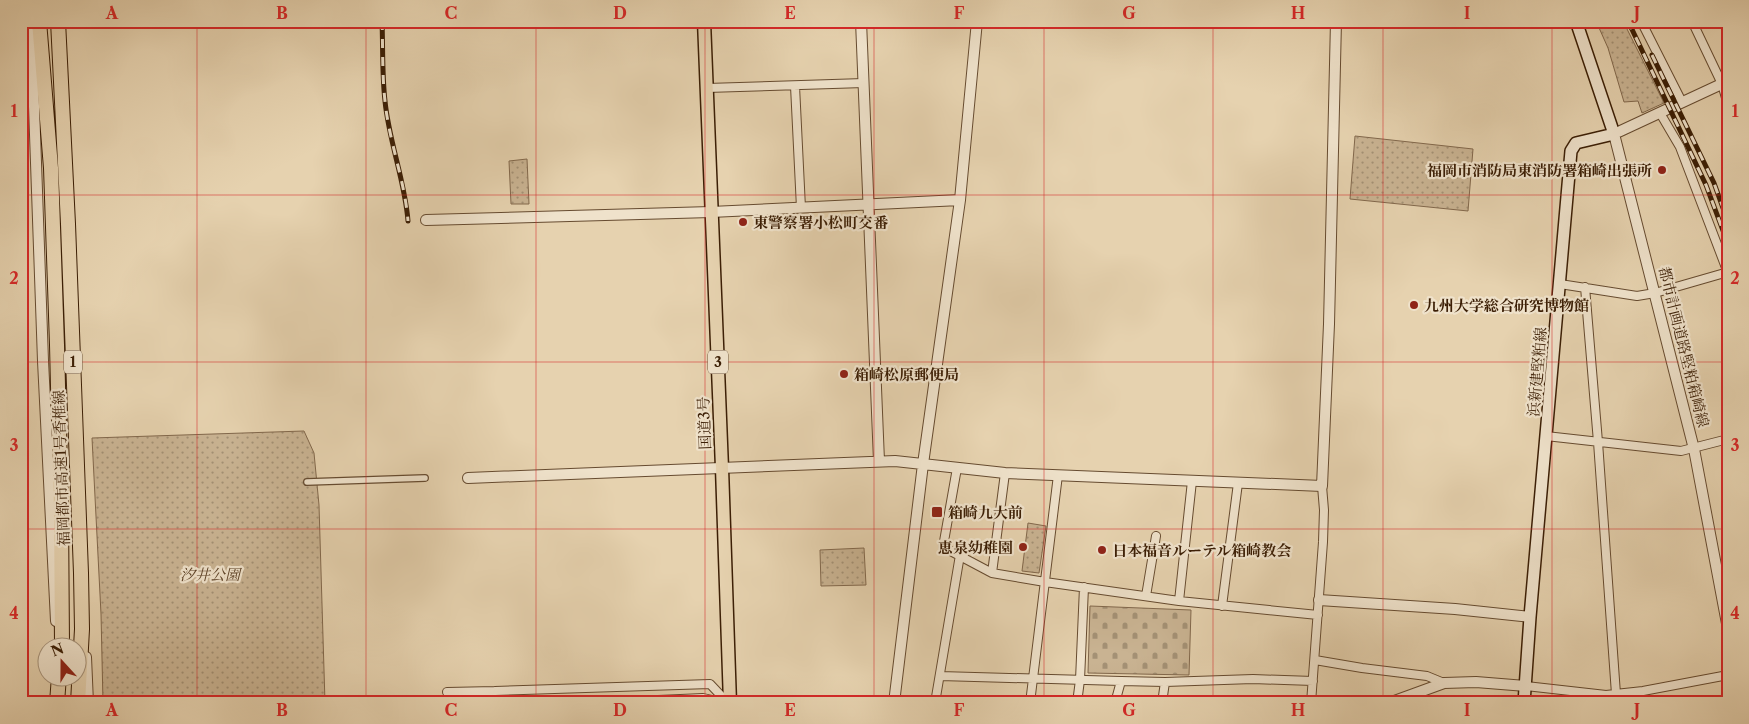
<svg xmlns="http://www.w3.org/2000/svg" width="1749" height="724" font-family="'Libre Caslon Text','Noto Serif JP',serif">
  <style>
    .cemetery { fill: url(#cemetery-stones); stroke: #82684c }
    .park { fill: url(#park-dots); stroke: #82684c }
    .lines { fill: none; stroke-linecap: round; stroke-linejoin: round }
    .pedestrian-casing { stroke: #664b30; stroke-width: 8 }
    .minor-casing { stroke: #664b30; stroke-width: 10 }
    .tertiary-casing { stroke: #664b30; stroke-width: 12 }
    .secondary-casing { stroke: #3b1e05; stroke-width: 14 }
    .trunk-casing { stroke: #3b1e05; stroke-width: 15 }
    .motorway-casing { stroke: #3b1e05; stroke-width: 16 }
    .pedestrian { stroke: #efe2cb; stroke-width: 5.5 }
    .minor { stroke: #efe2cb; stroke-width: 8 }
    .tertiary { stroke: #efe2cb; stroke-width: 10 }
    .secondary { stroke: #efe2cb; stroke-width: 11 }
    .trunk { stroke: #e6d2af; stroke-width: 12 }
    .motorway { stroke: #e6d2af; stroke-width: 14 }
    .rail-casing { stroke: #3b1e05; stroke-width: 5 }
    .rail { stroke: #efe2cb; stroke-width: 3; stroke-dasharray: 9; stroke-linecap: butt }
    .motorway-bridge-casing { stroke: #3b1e05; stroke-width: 16; stroke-linecap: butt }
    .motorway-bridge { stroke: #e6d2af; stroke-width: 14 }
    .grid { fill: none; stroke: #d62828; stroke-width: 1; stroke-opacity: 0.55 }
    .poi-dot { fill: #8f2418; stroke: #efe2cb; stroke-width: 2 }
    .labels { text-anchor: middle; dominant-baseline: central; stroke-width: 4.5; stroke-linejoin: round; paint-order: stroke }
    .shield { fill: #efe2cb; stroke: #715940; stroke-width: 1 }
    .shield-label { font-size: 14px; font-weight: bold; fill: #3b1e05 }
    .poi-label { font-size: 15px; font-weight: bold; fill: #3b1e05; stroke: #efe2cb; text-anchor: start }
    .street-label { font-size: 15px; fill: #3b1e05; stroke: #efe2cb }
    .park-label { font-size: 15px; font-style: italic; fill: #5e4328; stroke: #efe2cb }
    .neatline { fill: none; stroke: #d62828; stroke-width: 2 }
    .grid-label { font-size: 16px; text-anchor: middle; font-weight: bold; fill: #d62828 }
  </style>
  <defs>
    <pattern id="cemetery-stones" width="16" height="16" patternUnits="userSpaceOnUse" patternTransform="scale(1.25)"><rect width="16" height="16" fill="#c9b392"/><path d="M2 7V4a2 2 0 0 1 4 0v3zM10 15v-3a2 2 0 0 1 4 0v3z" fill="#a49175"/></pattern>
    <pattern id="park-dots" width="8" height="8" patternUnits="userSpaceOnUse" patternTransform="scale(1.25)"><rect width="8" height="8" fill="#c9b392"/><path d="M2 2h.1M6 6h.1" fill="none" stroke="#a49175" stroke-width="1.8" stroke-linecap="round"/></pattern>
  </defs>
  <rect width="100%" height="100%" fill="#e6d2af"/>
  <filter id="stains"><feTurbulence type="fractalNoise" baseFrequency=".004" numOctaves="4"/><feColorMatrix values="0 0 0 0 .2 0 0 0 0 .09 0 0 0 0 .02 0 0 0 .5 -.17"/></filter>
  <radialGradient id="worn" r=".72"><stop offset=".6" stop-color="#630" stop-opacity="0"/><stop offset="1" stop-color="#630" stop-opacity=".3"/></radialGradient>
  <path class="cemetery" d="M1090,606L1191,610L1189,675L1088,673Z"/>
  <path class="park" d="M1596,21H1623L1664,103L1642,113L1638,101L1624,102L1608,48Z
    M1355,136L1473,149L1468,211L1350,199Z
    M527,159L529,204H511L509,161Z
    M304,431L314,453L319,505L325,703H103L101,614L92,438Z
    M1028,523L1046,526L1039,573L1022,571Z
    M864,548L866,585L821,586L820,550Z"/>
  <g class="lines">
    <defs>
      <path id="pedestrian" d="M307,482L425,478"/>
      <path id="minor" d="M1641,21L1682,102
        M1692,21L1722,84L1728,105
        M795,86L801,208
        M707,88L864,83
        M1660,113L1680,147L1728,273
        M1560,284L1637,296L1655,293L1728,272
        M1585,287L1598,442L1616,694
        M1546,436L1681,451L1728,439
        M957,468L943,547L992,573L1045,582L1179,601L1318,615
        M992,573L1005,473
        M1146,596L1156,536
        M1179,601L1192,481
        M1222,606L1238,483
        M1315,660L1362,668L1427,676L1444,683
        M940,676L1121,681L1165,682L1253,679L1313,681
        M1526,686L1606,695L1643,691L1728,675
        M447,692L495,691
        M495,703V691L710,684L728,703
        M935,703L960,555
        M1030,703L1058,475
        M1077,703L1080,680L1084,587
        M1115,703L1121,681
        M1162,703L1165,682
        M1311,703L1323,542L1324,510L1322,486"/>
      <path id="tertiary" d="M31,21L43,361L56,621
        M861,21L879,461
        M1728,81L1614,134L1694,449L1728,629
        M426,220L711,212L960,200
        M468,478L895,461L1005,473L1322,486L1329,324L1336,21
        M1319,600L1455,609L1530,617
        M86,657L88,703
        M613,703L703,699L721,703
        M894,703L923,464L960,200L977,21
        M1389,703L1444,683L1476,682L1526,686"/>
      <path id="secondary" d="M1524,703L1530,617L1571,151L1576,143L1614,134L1576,21"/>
      <path id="trunk" d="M704,21L722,468L730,703"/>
      <path id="motorway" d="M39,21L51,168L57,345L61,509L62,646
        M58,21L68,224L81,573L82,629L78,703"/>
    </defs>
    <use href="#pedestrian" class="pedestrian-casing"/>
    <use href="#minor" class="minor-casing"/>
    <use href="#tertiary" class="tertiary-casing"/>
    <use href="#secondary" class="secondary-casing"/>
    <use href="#trunk" class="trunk-casing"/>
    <use href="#motorway" class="motorway-casing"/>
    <use href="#pedestrian" class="pedestrian"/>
    <use href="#minor" class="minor"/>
    <use href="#tertiary" class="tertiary"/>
    <use href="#secondary" class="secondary"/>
    <use href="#trunk" class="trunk"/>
    <use href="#motorway" class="motorway"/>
    <defs>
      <path id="rail" d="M382,21C383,48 382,75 385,101C389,142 405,181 408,221
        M1628,21L1706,185L1728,244
        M1652,55L1714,183L1728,222"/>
    </defs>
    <use href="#rail" class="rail-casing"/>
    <use href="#rail" class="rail"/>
    <defs>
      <path id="motorway-bridge" d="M57,703L59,676"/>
    </defs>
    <use href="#motorway-bridge" class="motorway-bridge-casing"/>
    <use href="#motorway-bridge" class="motorway-bridge"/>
  </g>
  <path class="grid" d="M197,21V703M366,21V703M536,21V703M705,21V703M874,21V703M1044,21V703M1213,21V703M1383,21V703M1552,21V703M21,195H1728M21,362H1728M21,529H1728"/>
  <g class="poi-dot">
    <circle cx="1662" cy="170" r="5"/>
    <circle cx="743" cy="222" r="5"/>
    <circle cx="1414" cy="305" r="5"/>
    <circle cx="844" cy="374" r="5"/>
    <rect x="931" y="506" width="12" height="12" rx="2.5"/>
    <circle cx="1023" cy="547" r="5"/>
    <circle cx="1102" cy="550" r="5"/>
  </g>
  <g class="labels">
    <g class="shield">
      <rect x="64" y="350.5" width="18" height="23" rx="4"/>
      <rect x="708" y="350.5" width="20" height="23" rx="4"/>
    </g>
    <g class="shield-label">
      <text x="73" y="362">1</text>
      <text x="718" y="362">3</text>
    </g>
    <g class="poi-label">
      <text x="1652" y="170" text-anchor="end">福岡市消防局東消防署箱崎出張所</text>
      <text x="753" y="222">東警察署小松町交番</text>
      <text x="1424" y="305">九州大学総合研究博物館</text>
      <text x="854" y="374">箱崎松原郵便局</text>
      <text x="948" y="512">箱崎九大前</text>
      <text x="1013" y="547" text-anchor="end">恵泉幼稚園</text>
      <text x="1112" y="550">日本福音ルーテル箱崎教会</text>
    </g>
    <g class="street-label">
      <text transform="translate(1684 347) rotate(76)">都市計画道路堅粕箱崎線</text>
      <text transform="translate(1537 372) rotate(-85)">浜新建堅粕線</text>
      <text transform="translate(704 423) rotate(-92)">国道3号</text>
      <text transform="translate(61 468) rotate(-92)">福岡都市高速1号香椎線</text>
    </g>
    <g class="park-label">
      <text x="210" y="574">汐井公園</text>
    </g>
  </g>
  <rect width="1749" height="724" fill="none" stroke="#e6d2af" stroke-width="55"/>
  <g transform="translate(62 662) rotate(339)"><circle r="24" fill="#efe2cb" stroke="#a7947c"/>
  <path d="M0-4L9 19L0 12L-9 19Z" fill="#8f2418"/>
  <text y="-8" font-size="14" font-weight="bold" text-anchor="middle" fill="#3b1e05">N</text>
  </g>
  <rect x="28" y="28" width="1694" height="668" class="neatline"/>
  <g class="grid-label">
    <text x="112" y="19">A</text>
    <text x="282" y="19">B</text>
    <text x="451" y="19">C</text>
    <text x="620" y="19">D</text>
    <text x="790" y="19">E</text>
    <text x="959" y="19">F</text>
    <text x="1129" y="19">G</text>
    <text x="1298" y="19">H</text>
    <text x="1467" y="19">I</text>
    <text x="1637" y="19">J</text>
    <text x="14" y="117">1</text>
    <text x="1735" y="117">1</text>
    <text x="14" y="284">2</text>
    <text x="1735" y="284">2</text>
    <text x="14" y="451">3</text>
    <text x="1735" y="451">3</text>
    <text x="14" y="619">4</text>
    <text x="1735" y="619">4</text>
    <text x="112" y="716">A</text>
    <text x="282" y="716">B</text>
    <text x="451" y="716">C</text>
    <text x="620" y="716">D</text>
    <text x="790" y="716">E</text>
    <text x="959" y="716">F</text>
    <text x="1129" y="716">G</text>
    <text x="1298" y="716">H</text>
    <text x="1467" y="716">I</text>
    <text x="1637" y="716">J</text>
  </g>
  <rect width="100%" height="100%" filter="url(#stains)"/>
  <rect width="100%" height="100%" fill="url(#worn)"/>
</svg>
